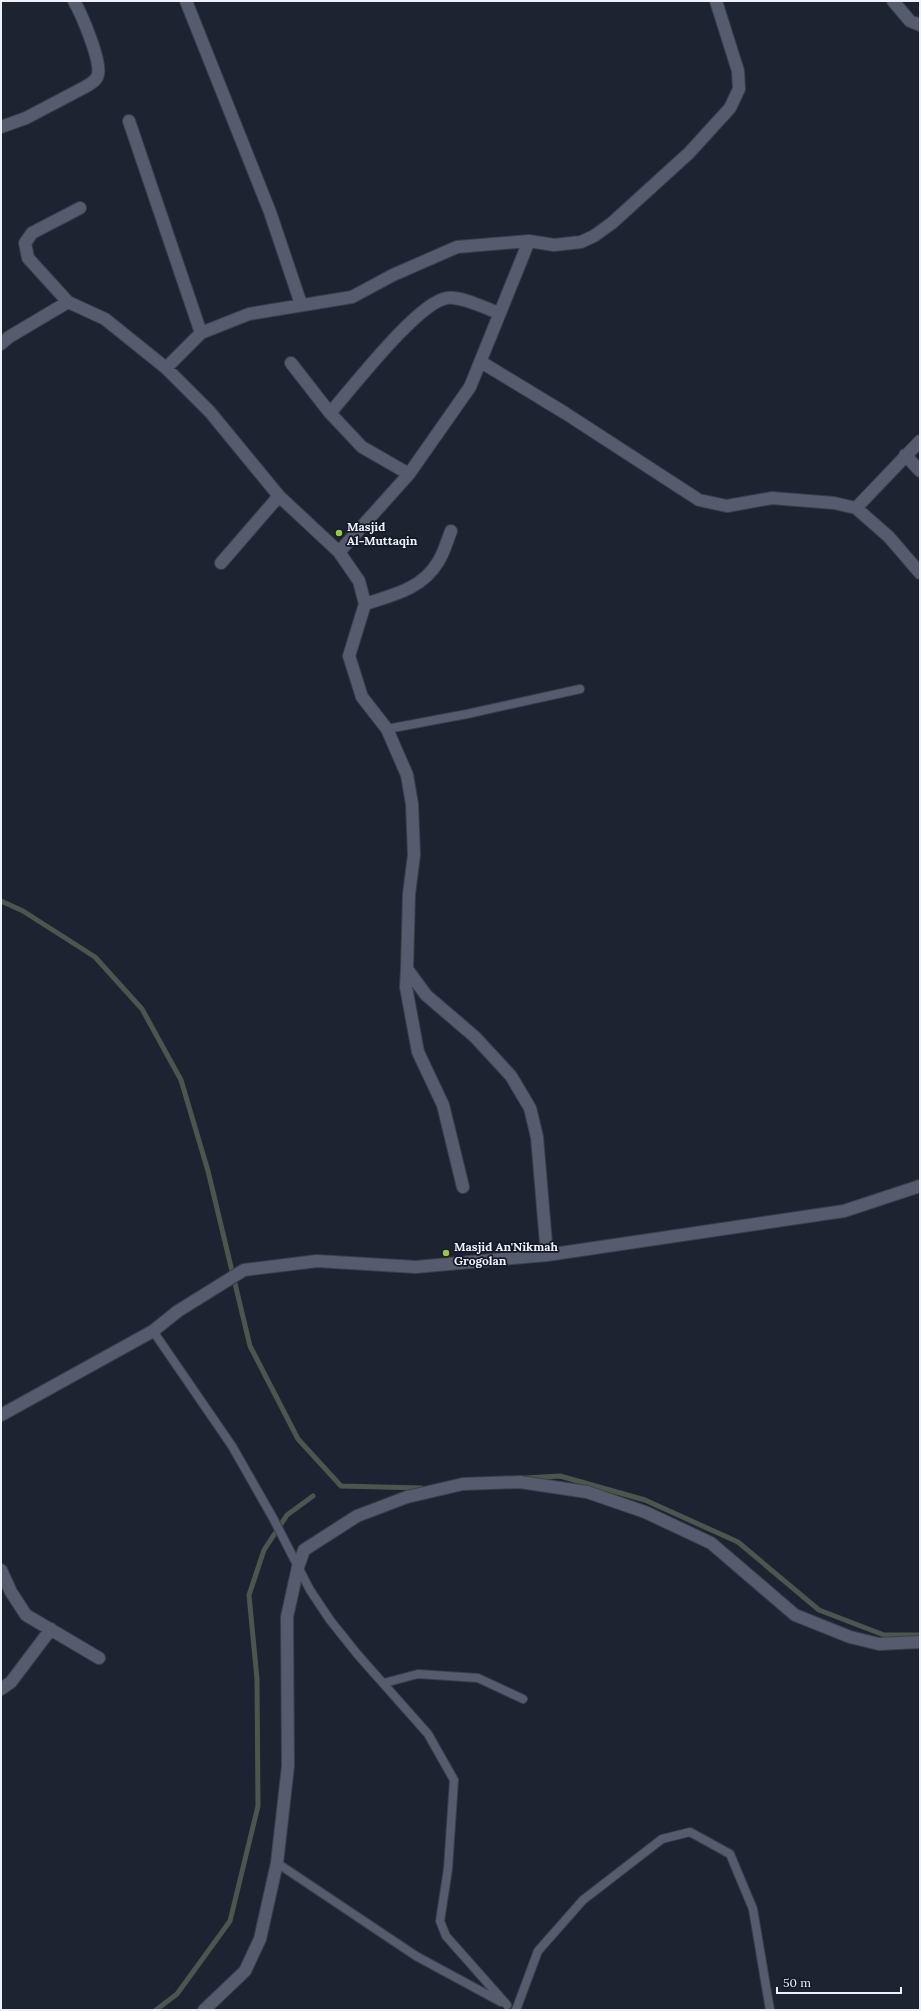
<svg xmlns="http://www.w3.org/2000/svg" width="921" height="2011" font-family="Lora,serif">
  <style>
    .lines { fill: none; stroke-linecap: round; stroke-linejoin: round }
    .stream { stroke: #4d564c; stroke-width: 5 }
    .lane-casing { stroke: #3b3e4c; stroke-width: 10 }
    .street-casing { stroke: #3b3e4c; stroke-width: 14 }
    .lane { stroke: #565b6d; stroke-width: 8 }
    .street { stroke: #565b6d; stroke-width: 12 }
    .poi-dot { fill: #94cc3c; stroke: #151928; stroke-width: 1.5 }
    .labels { text-anchor: middle; dominant-baseline: central; stroke-width: 3.5; stroke-linejoin: round; paint-order: stroke }
    .poi-label { font-size: 12px; font-weight: bold; fill: #eef1fc; stroke: #151928; text-anchor: start }
  </style>
  <rect width="100%" height="100%" fill="#1e2332"/>
  <g class="lines">
    <path class="stream" d="M1,901L23,911L95,957L142,1009L181,1080L208,1171L250,1346L298,1439L341,1486L422,1488
      M525,1478L560,1476L645,1500L738,1542L819,1610L884,1635H920
      M156,2010L177,1994L230,1921L258,1806L257,1679L249,1595L264,1550L287,1515L313,1496"/>
    <defs>
      <path id="lane" d="M387,729L467,714L580,689
        M153,1331L232,1446L273,1518L310,1590L330,1620L358,1655L428,1734L454,1780L448,1869L440,1921L446,1936L507,2005
        M384,1683L418,1674L478,1678L523,1699
        M277,1863L416,1956L501,2002
        M516,2010L538,1951L583,1900L662,1839L690,1832L730,1854L753,1909L770,2010"/>
      <path id="street" d="M186,1L270,212L301,304
        M893,1L910,21L920,25
        M129,121L201,333
        M1,127L26,118L85,87C91,83 97,81 98,74C101,60 82,15 74,1
        M68,302L28,258L25,243L32,233L80,208
        M1,344L9,337L68,302L105,319L166,368L210,412L279,496L339,552L359,581L365,604L349,656L362,697L387,729L407,775L412,804L414,855L409,894L407,969L426,995L475,1037L511,1076L530,1108L537,1137L547,1255
        M481,362L565,413L699,500L727,506L772,498L834,503L856,508L889,537L920,573
        M291,363L330,413L362,447L409,474
        M166,368L201,333L249,314L352,297L393,275L457,247L529,241L554,245L581,242L594,236L612,223L689,153L730,108L739,89L738,71L716,1
        M330,413C352,388 418,302 447,298C461,296 485,308 499,313
        M905,455L920,471
        M856,508L920,441
        M339,552L409,474L470,387L529,241
        M221,563L279,496
        M365,604C393,595 422,589 438,562C444,553 447,541 451,531
        M407,969L406,987L418,1052L443,1105L463,1187
        M1,1415L153,1331L178,1311L244,1270L317,1261L416,1267L547,1255L844,1211L920,1186
        M1,1570L11,1592L26,1615L99,1658
        M1,1689L11,1682L51,1629
        M204,2010L245,1971L260,1939L277,1863L288,1766L287,1617L298,1567L304,1550L357,1516L407,1497L463,1484L520,1482L587,1492L645,1512L711,1543L795,1615L850,1637L879,1644L920,1642"/>
    </defs>
    <use href="#lane" class="lane-casing"/>
    <use href="#street" class="street-casing"/>
    <use href="#lane" class="lane"/>
    <use href="#street" class="street"/>
  </g>
  <g class="poi-dot">
    <circle cx="339" cy="533" r="4"/>
    <circle cx="446" cy="1253" r="4"/>
  </g>
  <g class="labels">
    <g class="poi-label">
      <text x="347" y="526">Masjid<tspan x="347" dy="14">Al-Muttaqin</tspan></text>
      <text x="454" y="1246">Masjid An'Nikmah<tspan x="454" dy="14">Grogolan</tspan></text>
    </g>
  </g>
  <rect width="921" height="2011" fill="none" stroke="#eef1fc" stroke-width="4"/>
  <path d="M777 1987v6h124v-6" fill="none" stroke="#eef1fc" stroke-width="2"/>
  <text x="783" y="1987" font-size="12" fill="#eef1fc" stroke="#151928" stroke-width="3" paint-order="stroke">50 m</text>
</svg>
